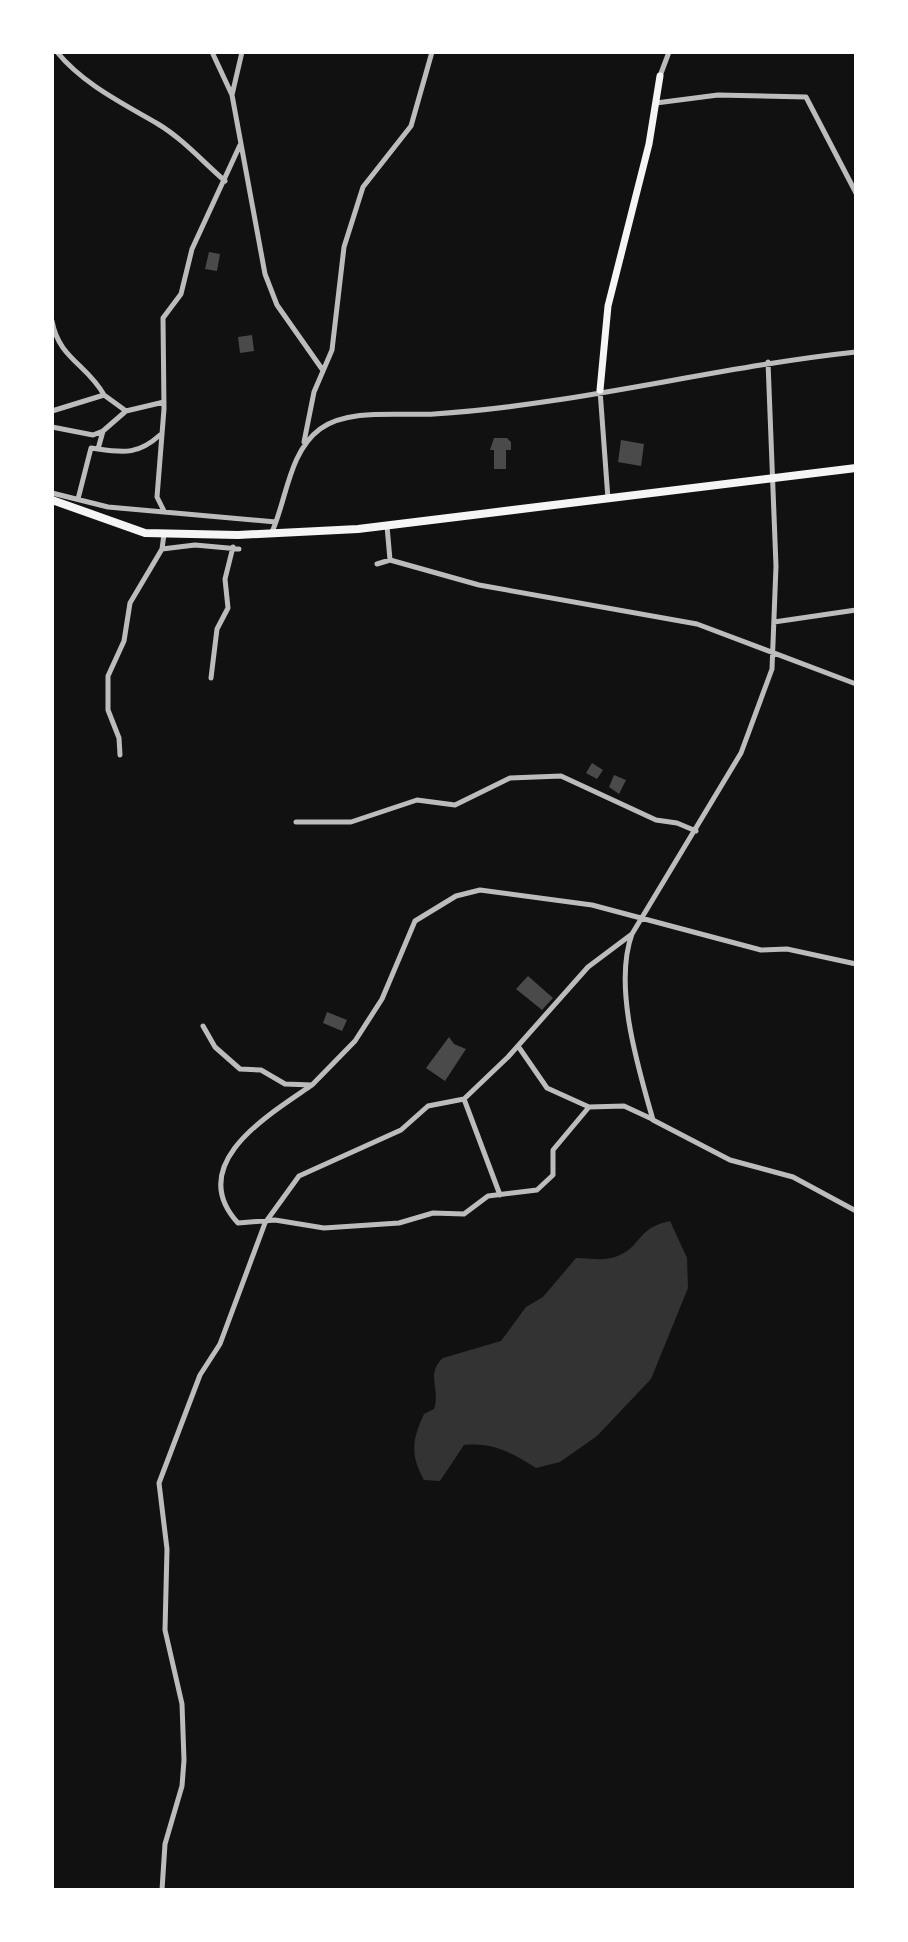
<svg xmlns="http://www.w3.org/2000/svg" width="908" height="1942" font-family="'Roboto Serif',serif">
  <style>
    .water { fill: #333 }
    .building { fill: #4a4a4a }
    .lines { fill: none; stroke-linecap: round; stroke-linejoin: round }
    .minor { stroke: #bcbcbc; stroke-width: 5 }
    .primary { stroke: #f5f5f5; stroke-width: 7 }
    .trunk { stroke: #f5f5f5; stroke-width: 8 }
  </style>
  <rect width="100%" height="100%" fill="#111"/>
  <path class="water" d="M670,1221L687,1258L688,1288L651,1379L597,1436L560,1462L536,1468C512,1453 493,1442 464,1445L440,1481L424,1480C410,1455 412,1440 424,1414L434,1409C441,1389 425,1374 443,1358L501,1341L526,1307L543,1297L576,1258C590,1258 606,1262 620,1255C642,1245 637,1228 670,1221Z"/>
  <path class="building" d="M209,252L220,254L217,271L205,269Z
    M252,335L254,351L240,353L238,337Z
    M494,438H507L511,442V450H506V469H494V450H490Z
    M621,440L644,444L641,466L618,462Z
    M592,763L603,770L597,779L586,773Z
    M614,775L626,780L619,794L609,787Z
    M528,976L553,998L542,1010L516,989Z
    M327,1012L347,1020L342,1031L323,1023Z
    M449,1037L454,1044L466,1049L445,1081L426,1068Z"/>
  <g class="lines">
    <path class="minor" d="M57,52C83,84 122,103 158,124C183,139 203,162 225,181
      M212,52L232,95
      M242,52L232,95L265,274L277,305L322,369
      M660,76L669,52
      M656,103L718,95L806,97L856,193
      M52,321C59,359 87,364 104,395
      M768,362L776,566L772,669L741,753L632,934C613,986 638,1067 653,1120L730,1160L793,1177L856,1211
      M600,390L608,499
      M52,411L104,395L126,411
      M52,427L93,435L103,431L98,449L91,448L78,499
      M103,431L126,411L164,402
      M304,442L314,392L332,350L344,247L363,187L411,126L432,52
      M98,449C125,453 139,454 160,435
      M52,493L108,507L276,522
      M164,511L157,497L164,409L163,318L181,294L192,249L240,145
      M387,526L390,560L479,585L697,624L856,684
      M272,532C287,498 289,452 320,429C349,408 400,416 434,414C575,405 715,367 856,352
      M162,549L195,545L239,549
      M377,564L390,560
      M774,622L856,610
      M211,678L217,629L228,608L225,579L233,547
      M120,755L119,738L108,710V676L124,641L130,603L162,549L164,534
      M296,822H351L417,800L455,805L510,778L561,776L656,820L677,823L696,831
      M203,1026L215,1047L240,1069L261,1070L285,1084L312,1085L355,1041L382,999L415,921L456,896L480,890L592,905L761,950L787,949L856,964
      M518,1046L547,1088L589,1107
      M312,1085C270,1114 184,1164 238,1223L275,1220L324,1228L399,1223L433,1213L464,1214L488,1196L537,1190L553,1175V1150L589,1107L624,1106L652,1119
      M464,1099L500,1195
      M162,1890L165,1844L182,1786L184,1760L182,1704L165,1630L167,1549L159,1483L200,1375L220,1344L265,1223L299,1176L401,1130L428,1106L464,1099L508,1057L588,967L632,934"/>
    <path class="primary" d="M600,390L608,306L649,144L660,76"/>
    <path class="trunk" d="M52,500L145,533L238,535L358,529L856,468"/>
  </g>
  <rect width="908" height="1942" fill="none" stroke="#ffffff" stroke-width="108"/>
</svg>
